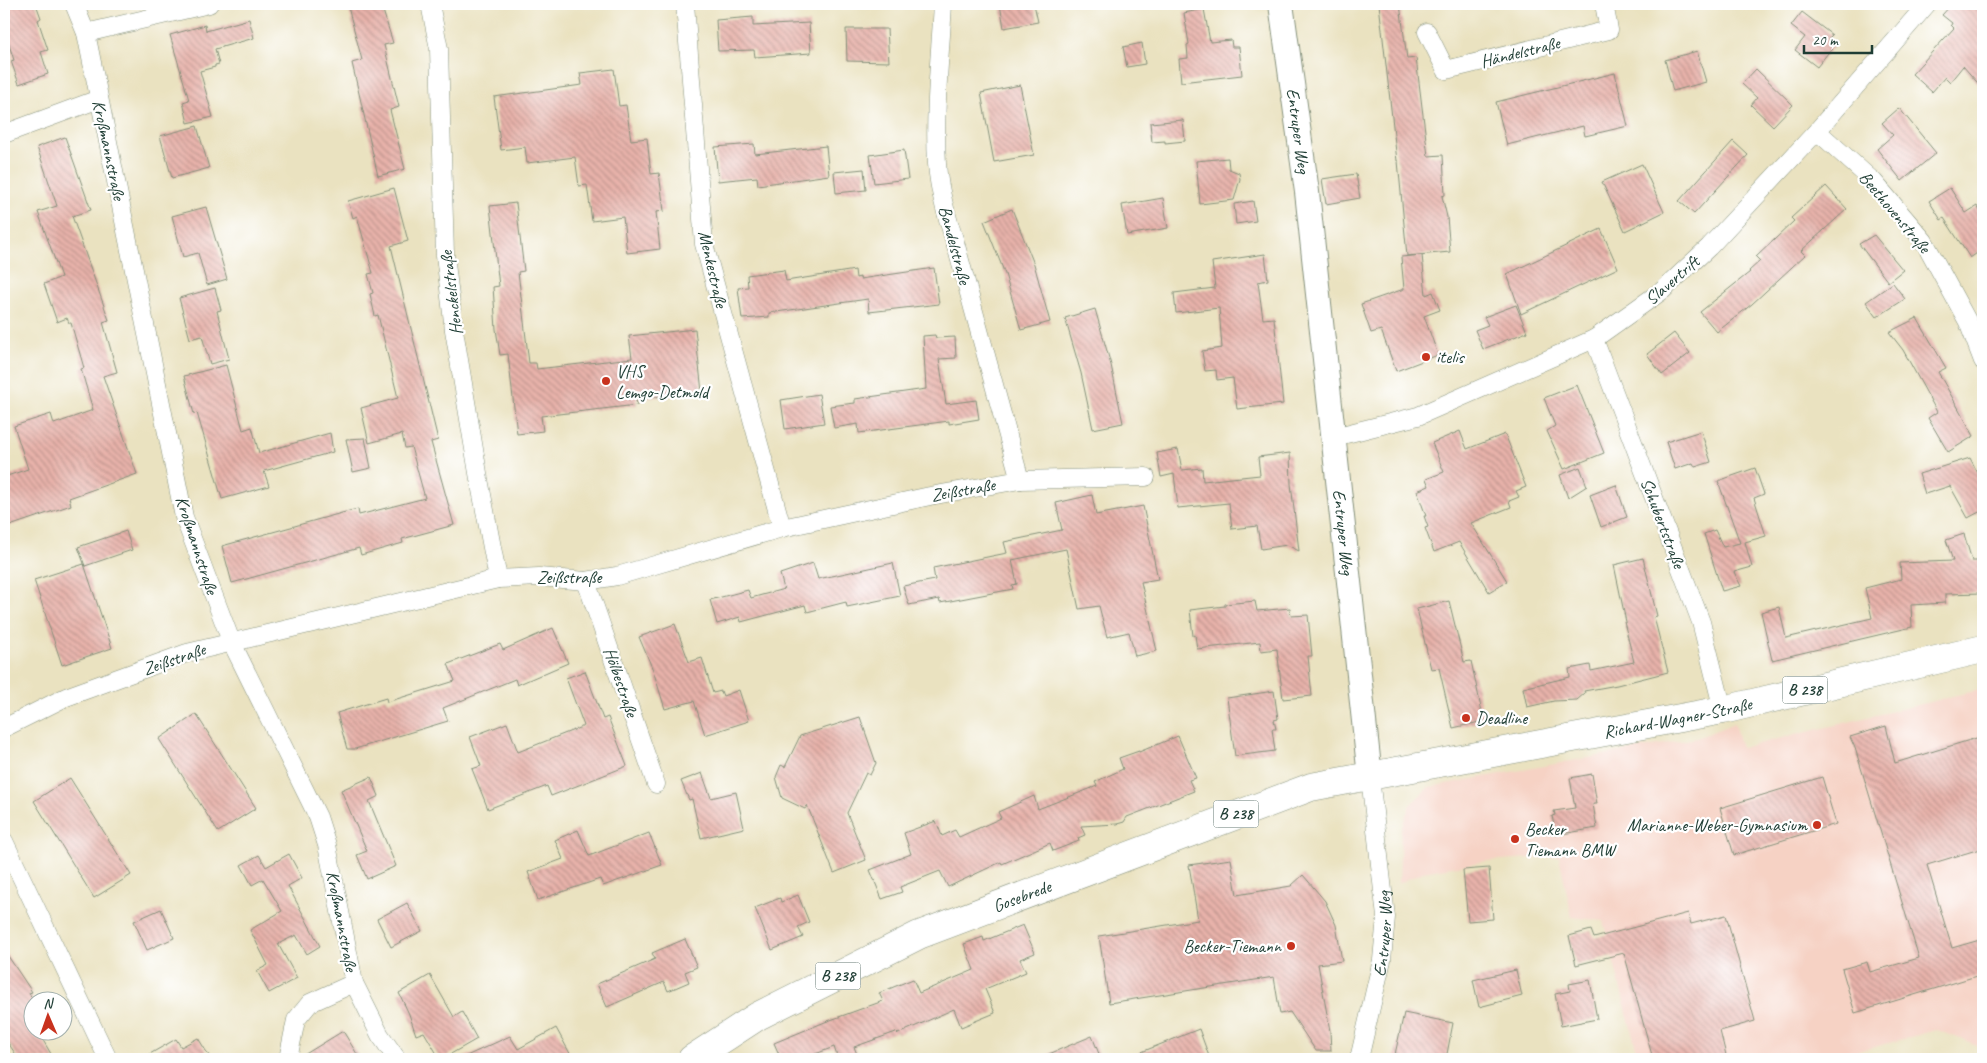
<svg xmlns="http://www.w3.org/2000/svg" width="1987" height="1063" font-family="Caveat,sans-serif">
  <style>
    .built { fill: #f6d2c4 }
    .building { fill: url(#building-back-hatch) }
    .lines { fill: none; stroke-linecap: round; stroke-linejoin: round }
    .minor-casing { stroke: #84907a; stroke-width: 19 }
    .secondary-casing { stroke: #84907a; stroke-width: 26 }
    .primary-casing { stroke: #84907a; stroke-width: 29 }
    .minor { stroke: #fff; stroke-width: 18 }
    .secondary { stroke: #fff; stroke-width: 24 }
    .primary { stroke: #fff; stroke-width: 28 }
    .poi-dot { fill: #c8321e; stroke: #fff; stroke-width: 2 }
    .labels { text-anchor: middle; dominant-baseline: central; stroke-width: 4.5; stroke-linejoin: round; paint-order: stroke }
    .shield { fill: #fff; stroke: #627771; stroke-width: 1 }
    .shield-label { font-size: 16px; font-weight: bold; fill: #1f3d34 }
    .street-label { font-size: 18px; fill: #1f3d34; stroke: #fff }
    .poi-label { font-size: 18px; fill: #1f3d34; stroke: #fff; text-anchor: start }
  </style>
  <defs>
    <pattern id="building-back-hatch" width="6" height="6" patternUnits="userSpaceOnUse" patternTransform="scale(1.25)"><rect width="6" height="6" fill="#e8b2aa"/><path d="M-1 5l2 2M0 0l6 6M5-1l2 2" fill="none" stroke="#bb928b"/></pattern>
  </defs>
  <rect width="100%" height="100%" fill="#fff"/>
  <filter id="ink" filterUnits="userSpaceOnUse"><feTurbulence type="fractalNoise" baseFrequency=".02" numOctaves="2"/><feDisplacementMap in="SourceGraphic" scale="10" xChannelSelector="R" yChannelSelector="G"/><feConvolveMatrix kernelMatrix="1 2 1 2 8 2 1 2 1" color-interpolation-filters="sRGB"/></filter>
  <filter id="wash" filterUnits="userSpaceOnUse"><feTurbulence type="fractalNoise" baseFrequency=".0096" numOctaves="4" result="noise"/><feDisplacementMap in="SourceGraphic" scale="20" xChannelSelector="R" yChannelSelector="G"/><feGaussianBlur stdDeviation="1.12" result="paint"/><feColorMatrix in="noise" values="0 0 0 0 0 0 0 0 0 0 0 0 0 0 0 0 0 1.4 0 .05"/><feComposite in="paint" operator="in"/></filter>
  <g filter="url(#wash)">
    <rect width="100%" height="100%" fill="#eae2c0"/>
    <path class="built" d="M1983,689V1047L1936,1030L1830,1059H1639L1603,921L1572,917L1559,856L1487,861L1423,872L1399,883L1401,829L1410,805L1429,787L1697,738L1734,723L1741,748Z"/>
    <g id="blocks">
      <path class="building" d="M4,4H36L41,18L38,20L48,50L41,52L48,74L19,84L11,61L14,60L4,30Z
        M360,4H381L393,43L384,45L399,107L390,110L405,169L378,176L352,63L362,60L348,7Z
        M1000,4H1034L1038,22L1004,28Z
        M1379,4H1400L1407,59L1416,58L1428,156L1443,155L1445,195L1442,196L1447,217L1450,252L1407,256L1398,161H1397Z
        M1952,4H1983V89L1963,66L1950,82L1945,77L1932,92L1912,74L1954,28L1951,25L1952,23L1942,15Z
        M1204,9L1210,42L1231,40L1232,47H1239L1242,75L1181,82L1179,59L1188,58L1187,45L1189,44L1184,13Z
        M1802,12L1832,35L1828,39L1835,44L1817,67L1795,50L1805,37L1791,26Z
        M753,17V26L809,23L811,53L755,57L754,50L718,51L716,20Z
        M249,19L254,38L215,49L219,64L215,65V67L200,71L213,117L188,123L183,102L189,100L170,35L205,25L206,31Z
        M846,29H887L889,62L847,61Z
        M1142,43L1145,64L1127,67L1123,47Z
        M1697,51L1706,82L1673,91L1665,60Z
        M614,69L619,106L626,105L631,140L647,138L651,174L659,173L664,211L656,212L660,249L627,253L623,217L592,221L587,185L579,186L575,157L527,163L525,147L501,150L494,97L582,85L580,73Z
        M1756,69L1793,105L1773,126L1751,105L1757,98L1742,84Z
        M1615,73L1628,126L1585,136L1583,126L1507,145L1496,102Z
        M1020,85L1034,155L994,162L981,93Z
        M1899,108L1936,153L1902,181L1877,149L1893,135L1882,123Z
        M1183,120L1185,141L1165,143V141L1152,142L1150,123Z
        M197,126L209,168L172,178L160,136Z
        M65,137L91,210L72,216L109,320L103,322L117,372L103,376L137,474L69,498L71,505L4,528V477L28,469L14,426L51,414L54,424L93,410L81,369L84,368L71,323H69L67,318L57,322L44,284L61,277L38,212L57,206L37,147Z
        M1733,141L1748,155L1694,214L1679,201Z
        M754,144L755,154L826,146L829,175L758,185L757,177L718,181L715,147Z
        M904,150L908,179L874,183L870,155Z
        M1228,158L1229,169L1239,173L1240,179L1234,200L1200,204L1196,161Z
        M1642,164L1664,212L1625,231L1602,182Z
        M864,169L866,190L836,193L834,172Z
        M1356,174L1360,198L1326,204L1322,179Z
        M1826,186L1847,209L1801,251L1805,255L1752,304L1717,332L1700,312L1750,272L1749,271L1760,261L1756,257L1794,221L1791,218Z
        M394,188L408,241L391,246L438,440L431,442L454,525L402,539L403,543L361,555L359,548L232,583L222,546L349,511L358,509L359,515L425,498L411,447L405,448L402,434L369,443L361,408L398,398L378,315L375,316L370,294L373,293L368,274L373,273L357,216L353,218L348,201Z
        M1950,188L1966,213L1977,206L1983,216V249L1970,258L1944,218L1941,220L1929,201Z
        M1163,198L1168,228L1127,235L1122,205Z
        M1253,201L1256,221L1236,224L1234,204Z
        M516,203L524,271L518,272L529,363H536L537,369L632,358L629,336L695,329L702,392L636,399L637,405L541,416L543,431L517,434L508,354L500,355L496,329L493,287L499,286L490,206Z
        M206,207L227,279L207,285L198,253L183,257L172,216Z
        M1012,209L1034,264L1050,322L1021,330L1005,274L984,221Z
        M1601,229L1618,268L1521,314L1507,274Z
        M1874,235L1903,270L1888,282L1859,244Z
        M1265,254L1268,280L1258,282L1263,319L1274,318L1283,404L1237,409L1233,378L1217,380L1216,370L1205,371L1202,351L1222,348L1219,308L1176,313L1174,293L1215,288L1212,262Z
        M1422,255L1426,295L1433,292L1440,310L1424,316L1438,355L1396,371L1381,330L1371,333L1361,304L1404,289L1401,257Z
        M934,268L939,304L869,312L868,299L769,313V317L742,319L738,288L748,287L747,275L784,270L786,281L855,270L856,278L860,277V279Z
        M1893,283L1905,299L1877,317L1866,302Z
        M215,288L221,310L217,311L229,359L210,364L202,336L190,339L179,298Z
        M1516,305L1527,332L1483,349L1475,330L1488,325L1484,317Z
        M1095,309L1111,365L1123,423L1093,429L1081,373L1065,318Z
        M1917,318L1946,368L1938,372L1974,436L1948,452L1928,418L1937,412L1903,350L1889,332Z
        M1674,333L1690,353L1662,375L1647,354Z
        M935,335L936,338L955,337L956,358L939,359L946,404L976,400L979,419L949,424V421L859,433L858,424L834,428L830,406L855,403V399L926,389L923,336Z
        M226,365L243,430L252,427L259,453L330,433L333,452L264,471L269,486L222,499L197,413L194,414L184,376Z
        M1577,385L1604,453L1564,469L1547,431L1555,426L1544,398Z
        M819,394L824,423L785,429L781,400Z
        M1460,431L1467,449L1505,434L1526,487L1516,491L1519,497L1509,501L1511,507L1471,523L1507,581L1489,592L1459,542L1434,552L1425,528L1428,527L1424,516H1426L1417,491L1429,486L1426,479L1444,472L1432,443Z
        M1701,431L1711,462L1695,467L1693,463L1675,469L1666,442Z
        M365,438L371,468L353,472L346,439Z
        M1178,449L1182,470L1202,468L1203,481L1260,475L1258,457L1290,453L1291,484L1299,551L1287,545L1261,549L1257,526L1232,529L1229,503L1178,508L1174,474L1161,477L1157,453Z
        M1970,458L1983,483V510L1968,518L1950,486L1925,494L1919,474Z
        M1580,467L1587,486L1568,498L1560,475Z
        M1755,468L1764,494L1754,498L1766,536L1745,542L1752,567L1734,572L1741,586L1722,591L1704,534L1715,530L1723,547L1740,543L1718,481Z
        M1616,485L1627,517L1601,527L1590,495Z
        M1092,495L1096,515L1143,506L1158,579L1141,582L1157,651L1135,656L1129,632L1107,637L1099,606L1079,609L1066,549L1012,560L1017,584L1012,585L1013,589L940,603L939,599L909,605L903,586L935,580L933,568L1007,553L1004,542L1062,530L1056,503Z
        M126,531L132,550L85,566L78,547Z
        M1964,534L1972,561H1983V593L1945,594V603L1911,605L1912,627L1772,660L1761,612L1779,607L1786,638L1872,618L1865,588L1901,579L1900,563L1953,561L1946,540Z
        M1643,558L1657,616L1654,617L1668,672L1617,685L1584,691L1585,693L1577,700L1554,701L1527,707L1523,688L1570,677L1569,669L1590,665L1591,671L1634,662L1624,622H1626L1614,565Z
        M813,563L818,579L893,563L900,596L847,607L846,602L807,612L805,605L741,622L740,617L717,624L710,600L748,590L751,598L784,589L780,574Z
        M84,564L112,648L62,665L34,580Z
        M1255,601L1257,611L1290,608L1291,616L1308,615L1312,656H1308L1312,696L1283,699L1277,649L1261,651L1260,642L1197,649L1195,635L1193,636L1190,610L1225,606V604Z
        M1449,601L1464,662L1471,661L1484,721L1453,728L1439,668L1431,669L1417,609Z
        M675,624L689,662L702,658L713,693L721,691L723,696L739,690L749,721L705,735L694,701L665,709L653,670L639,637Z
        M553,628L568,663L517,685L515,679L443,708L448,721L355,749H347L337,713L386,698L387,702L455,681L448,664L500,644L503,650Z
        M585,671L603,719L608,717L627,766L551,796L547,786L488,809L472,769L481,766L470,737L507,723L518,752L584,726L566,678Z
        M1274,691L1278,719L1274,720L1276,729H1272L1275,751L1235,756L1227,698Z
        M196,714L256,808L218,832L159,739Z
        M860,717L876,763L870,775L866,773L847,813L866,860L834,873L807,805L805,809L782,798L776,777L781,765L785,767L800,736Z
        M1886,726L1895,763L1983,736V848L1927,865L1952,948L1983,939V974L1855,1013L1842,969L1867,962L1870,972L1919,958L1855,748L1850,737Z
        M1178,736L1196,778L1189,780L1194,791L1127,817L1124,822L1117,824L1081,826L1085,835L1078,838L1079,841L1053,851L1050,843L1002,864L1001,862L948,887L940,871L900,887L902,892L882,899L870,870L911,854L904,833L936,821L942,836L955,830L959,837L1001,818L998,812L1034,796L1038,809L1097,786L1095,782L1123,769L1119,758L1139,751V752Z
        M702,773L711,798L736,792L744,828L701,838L692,799L689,800L681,781Z
        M1592,774L1597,804H1593L1597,828L1556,835L1552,816L1555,815L1554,811L1575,808L1570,778Z
        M371,777L379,796L369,801L396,866L367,879L357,855L367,851L341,790Z
        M1822,777L1836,824L1734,855L1720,808Z
        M70,778L131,875L94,898L34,801Z
        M578,830L589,856L649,833L662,865L603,886L600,879L538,900L528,872L563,859L555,840Z
        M289,854L302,878L288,886L320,946L307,954L296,935L278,944L297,978L269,993L257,971L268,965L250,930L282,911L263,879L252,885L241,865L259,855L266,867Z
        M1231,859L1237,895L1291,886L1303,875L1325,901L1336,925L1342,961L1318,964L1330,1031L1331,1051H1316L1290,1012L1280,1014L1274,977L1109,1003L1099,936L1198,920L1189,865Z
        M1489,868L1493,919L1468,921L1463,870Z
        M798,895L809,922L798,927L803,937L772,950L755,908L780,898L781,902Z
        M407,903L422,931L391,947L377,919Z
        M161,909L174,938L147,950L134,921Z
        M1688,913L1691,924L1726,915L1755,1021L1720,1031L1727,1059H1653L1624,953L1576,965L1569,936L1591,930L1594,938Z
        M1023,925L1035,953L1020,959L1026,972L985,989L995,1013L961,1027L954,1009L898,1034L896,1032L854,1047L857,1054L841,1059H838L834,1047L802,1059H781L774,1043L825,1022L883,1001L879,993L913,979L919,993L974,970L964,944L983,937L984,941Z
        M685,939L697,967L685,972L689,982L668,991L664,982L607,1007L597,984L655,959L652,953Z
        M4,950L32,992L29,993L32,998V1030H37L54,1059H19L4,1037Z
        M1516,970L1522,996L1479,1007L1473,980Z
        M430,975L454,1017L462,1012L477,1039L442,1059H440L424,1032L416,1035L409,1014L399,993Z
        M1590,980L1597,1019L1561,1026L1555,994L1570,991L1569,984Z
        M1404,1013L1453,1023L1446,1059H1394Z
        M556,1028L573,1059H460L510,1036L518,1049Z
        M1199,1029L1210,1059H1129V1057Z
        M343,1031L360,1059H299V1058Z
        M1092,1036L1101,1059H1037Z
        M198,1038L211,1059H141L176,1039L181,1047Z"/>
    </g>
  </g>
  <g filter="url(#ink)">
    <use href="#blocks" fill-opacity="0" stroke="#84907a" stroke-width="1"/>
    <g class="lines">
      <defs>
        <g id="minor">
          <path d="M74,4L86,33L184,517L231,641L318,817L327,845L354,983L380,1035L397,1059"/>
          <path d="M430,4L439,49L445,255L454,330L479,479L498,579"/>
          <path d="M685,4L704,244L782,528"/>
          <path d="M943,4C940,57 934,111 937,164C939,191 947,217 955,242L1020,480"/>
          <path d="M1427,32L1446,70L1609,30L1604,4"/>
          <path d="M86,33L209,4"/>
          <path d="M1817,131L1874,182L1924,241L1968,322L1983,361"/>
          <path d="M4,134L99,99"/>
          <path d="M1594,339L1701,622L1723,710"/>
          <path d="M1334,437L1418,416L1594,339L1663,290L1709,247L1817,131L1927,4"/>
          <path d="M586,581L656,784"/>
          <path d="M4,728L66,697L187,653L498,579L539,577L586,581L617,576L782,528L930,496L1020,480L1146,477"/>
          <path d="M4,841L108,1059"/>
          <path d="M288,1059L296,1020L310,1003L354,983"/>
          <path id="s1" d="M1359,1059L1382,960L1386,917L1370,777"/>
        </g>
        <g id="secondary">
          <path id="s2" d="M1281,4L1307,192L1370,777"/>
        </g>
        <g id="primary">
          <path id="s3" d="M692,1059L758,1016L919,935L1311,787L1723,710L1983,649"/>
        </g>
      </defs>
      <use href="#minor" class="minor-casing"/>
      <use href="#secondary" class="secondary-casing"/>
      <use href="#primary" class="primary-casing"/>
      <use href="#minor" class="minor"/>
      <use href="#secondary" class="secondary"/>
      <use href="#primary" class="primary"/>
    </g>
  </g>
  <g class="poi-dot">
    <circle cx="1426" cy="357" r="5"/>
    <circle cx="606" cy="381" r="5"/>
    <circle cx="1466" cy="718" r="5"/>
    <circle cx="1817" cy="825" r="5"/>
    <circle cx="1515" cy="839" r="5"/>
    <circle cx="1291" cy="946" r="5"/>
  </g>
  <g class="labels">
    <g class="shield">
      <rect x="1782.5" y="676.5" width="45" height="27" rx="4"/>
      <rect x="1213.5" y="800.5" width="45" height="27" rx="4"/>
      <rect x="815.5" y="962.5" width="45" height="27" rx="4"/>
    </g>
    <g class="shield-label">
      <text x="1805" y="690">B 238</text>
      <text x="1236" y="814">B 238</text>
      <text x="838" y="976">B 238</text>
    </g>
    <g class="street-label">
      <text transform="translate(1520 52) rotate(-14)">Händelstraße</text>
      <text stroke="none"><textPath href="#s2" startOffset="128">Entruper Weg</textPath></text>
      <text transform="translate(109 150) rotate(78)">Kroßmannstraße</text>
      <text transform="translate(1895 212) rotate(50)">Beethovenstraße</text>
      <text transform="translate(955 245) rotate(75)">Bandelstraße</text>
      <text transform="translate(713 269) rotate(77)">Menkestraße</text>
      <text transform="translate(1672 280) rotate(-41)">Slavertrift</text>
      <text transform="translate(451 293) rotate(-97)">Henckelstraße</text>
      <text transform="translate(963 490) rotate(-10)">Zeißstraße</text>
      <text transform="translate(1663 523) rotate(69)">Schubertstraße</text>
      <text stroke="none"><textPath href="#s2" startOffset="532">Entruper Weg</textPath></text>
      <text transform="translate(197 545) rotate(72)">Kroßmannstraße</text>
      <text x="569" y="577">Zeißstraße</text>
      <text transform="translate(174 659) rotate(-19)">Zeißstraße</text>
      <text transform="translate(621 682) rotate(71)">Hölbestraße</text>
      <text stroke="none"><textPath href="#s3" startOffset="1051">Richard-Wagner-Straße</textPath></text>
      <text stroke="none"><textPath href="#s3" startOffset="369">Gosebrede</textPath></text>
      <text transform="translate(342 921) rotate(79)">Kroßmannstraße</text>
      <text stroke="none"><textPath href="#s1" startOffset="128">Entruper Weg</textPath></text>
    </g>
    <g class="poi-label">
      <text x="1436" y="357">itelis</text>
      <text x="616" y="371">VHS<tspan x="616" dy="21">Lemgo-Detmold</tspan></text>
      <text x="1476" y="718">Deadline</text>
      <text x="1807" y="825" text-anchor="end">Marianne-Weber-Gymnasium</text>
      <text x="1525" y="829">Becker<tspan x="1525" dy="21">Tiemann BMW</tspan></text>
      <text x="1281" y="946" text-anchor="end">Becker-Tiemann</text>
    </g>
  </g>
  <rect width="1987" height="1063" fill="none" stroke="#fff" stroke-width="20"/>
  <g transform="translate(48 1016) rotate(358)"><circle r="24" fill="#ffffff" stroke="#a5b1ae"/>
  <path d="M0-4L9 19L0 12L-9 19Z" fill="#c8321e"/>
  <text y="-8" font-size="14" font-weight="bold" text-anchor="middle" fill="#1f3d34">N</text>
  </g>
  <path d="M1804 45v8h68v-8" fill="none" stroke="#1f3d34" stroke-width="2.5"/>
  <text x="1812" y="45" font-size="15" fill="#1f3d34" stroke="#ffffff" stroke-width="4" paint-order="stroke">20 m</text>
</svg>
